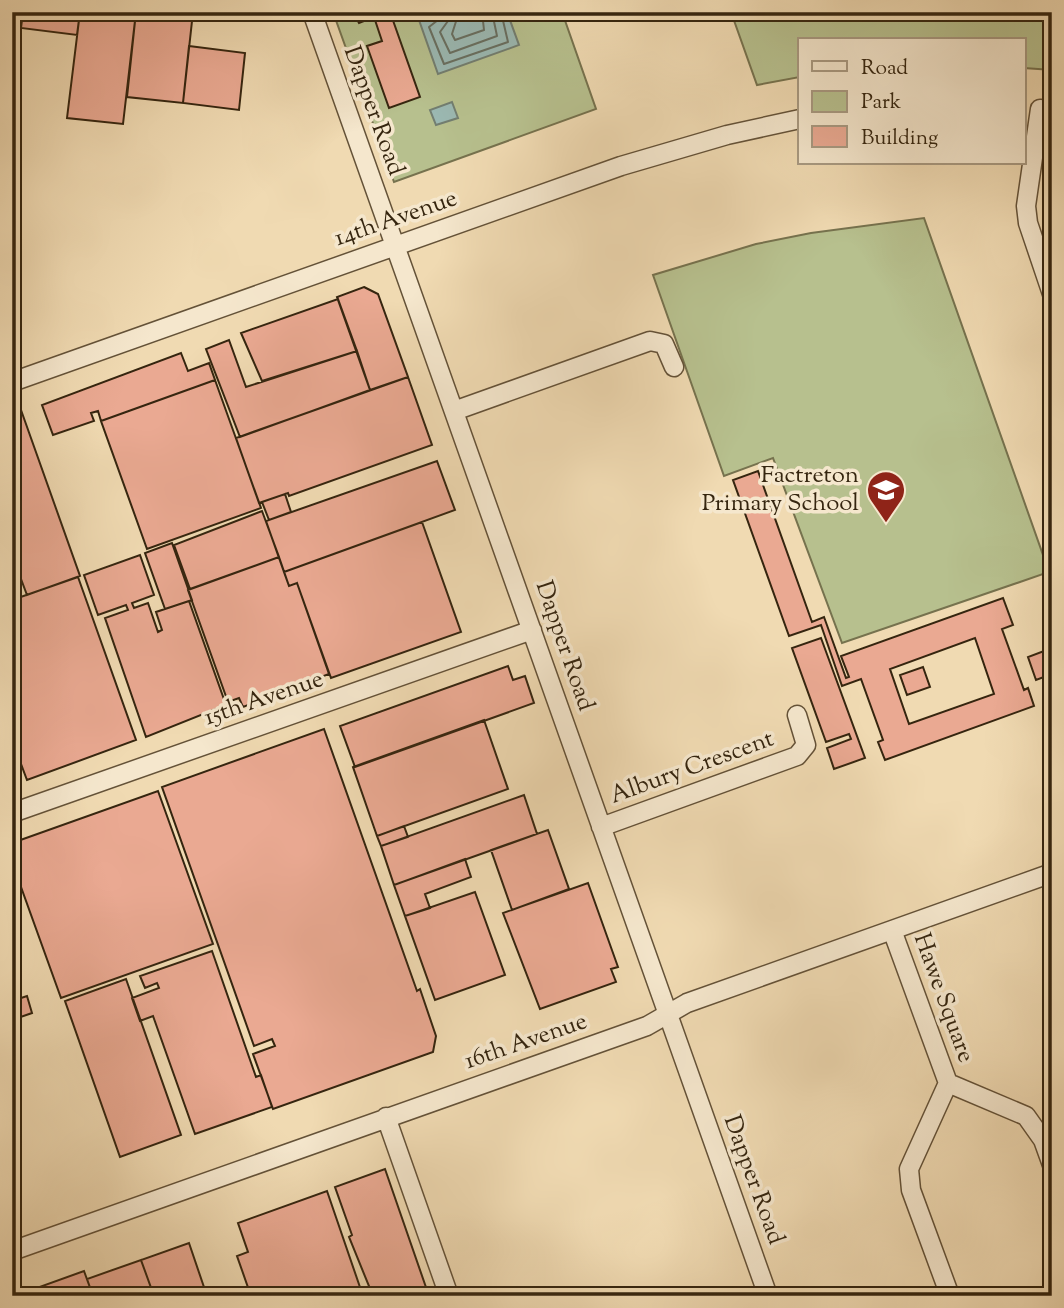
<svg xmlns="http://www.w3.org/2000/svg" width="1064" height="1308" font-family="'Sorts Mill Goudy',serif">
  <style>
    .green { fill: #b7c08e; stroke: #76724e; stroke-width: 2 }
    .water { fill: #9bb9b3; stroke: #727e71; stroke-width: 2 }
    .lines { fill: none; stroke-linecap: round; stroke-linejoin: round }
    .shore { stroke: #686f61; stroke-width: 2 }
    .building { fill: #eaa992; stroke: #35250f; stroke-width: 2; fill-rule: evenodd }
    .minor-casing { stroke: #645238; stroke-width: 21 }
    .minor { stroke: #f5e7cd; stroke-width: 18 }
    .labels { text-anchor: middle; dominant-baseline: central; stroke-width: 7; stroke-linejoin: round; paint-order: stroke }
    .street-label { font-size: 24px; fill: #35250f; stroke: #f5e7cd }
    .poi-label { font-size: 24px; fill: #35250f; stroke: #f5e7cd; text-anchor: end }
  </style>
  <rect width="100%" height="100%" fill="#f0dab2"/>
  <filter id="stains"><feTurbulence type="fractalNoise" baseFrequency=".00286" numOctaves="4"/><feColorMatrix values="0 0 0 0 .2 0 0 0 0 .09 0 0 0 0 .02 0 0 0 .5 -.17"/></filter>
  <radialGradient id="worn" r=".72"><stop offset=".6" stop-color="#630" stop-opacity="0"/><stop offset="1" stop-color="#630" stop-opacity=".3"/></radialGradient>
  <path class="green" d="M333,12H562L596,109L394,182Z
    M731,12H1052V70L1024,68V40H800V77L757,85Z
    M924,218L1049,572L842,643L773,458L724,476L653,275L756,244L811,233Z"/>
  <path class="water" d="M442,12H507L519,45L438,74L419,20Z
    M452,102L458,118L436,125L430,110Z"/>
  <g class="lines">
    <path class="shore" d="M440,12L438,20L429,27L444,64L508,42L501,12
      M449,12L448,21L440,32L450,53L497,36L492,12
      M459,12L452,34L455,40L484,30L482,12"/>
  </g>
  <path class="building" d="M23,12H80L77,35L21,28Z
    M80,12H136L123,124L67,118Z
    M136,12H193L183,103L127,97Z
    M353,12H390L420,97L389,108L367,46L382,41L374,17L359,23Z
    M189,46L245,53L239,110L183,103Z
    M364,287L378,294L408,377L370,390L337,297Z
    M338,299L357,351L262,381L241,333Z
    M229,340L246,387L357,351L370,390L240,437L206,349Z
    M181,353L188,371L209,363L215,380L101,421L98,411L91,413L94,421L53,435L42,405Z
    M408,377L432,445L289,496L288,493L259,503L236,438Z
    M215,380L261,508L147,549L101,421Z
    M21,410L80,576L27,595L12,555V413Z
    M437,461L455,510L284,572L266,521Z
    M758,471L812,622L824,617L846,678L849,677L841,656L1003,598L1013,625L1002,629L1024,690L1028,688L1034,706L885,760L878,742L883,740L861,679L842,686L821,625L789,636L733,480ZM975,638L994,694L909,724L890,669Z
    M285,494L291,512L269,520L262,502Z
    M262,511L279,557L190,589L174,545Z
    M422,522L461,632L331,678L297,583L289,586L284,572Z
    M172,543L192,600L165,609L145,553Z
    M140,555L154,595L132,603L134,608L148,603L158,632L162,630L156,612L189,601L226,705L146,737L105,618L128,610L126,605L98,615L84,575Z
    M279,557L289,586L297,583L329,674L243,707L239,698L228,702L188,590Z
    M78,577L136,740L27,780L12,740V600Z
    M821,638L865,758L834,769L827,748L851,739L849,734L826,742L792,648Z
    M1052,648V674L1036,680L1028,657Z
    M508,666L513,680L525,676L534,703L355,767L340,726Z
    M923,667L930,687L907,695L900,675Z
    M484,720L508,789L377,836L353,767Z
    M324,729L417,991L420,989L436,1036L433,1052L273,1109L253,1054L275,1046L272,1039L254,1046L162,787Z
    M158,791L213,944L61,998L12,862V843Z
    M524,795L537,834L394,885L381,846Z
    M404,826L408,837L381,846L377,836Z
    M548,830L569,889L512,910L491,850Z
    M465,859L471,877L425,894L430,908L405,916L394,885Z
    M588,883L618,967L611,969L616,982L540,1009L503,913Z
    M475,892L505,975L435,1000L405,916Z
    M212,951L256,1077L261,1075L272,1107L195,1134L153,1016L140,1021L132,998L159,988L157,983L145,988L140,976Z
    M126,979L181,1135L120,1157L65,1001Z
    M27,996L32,1013L12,1020V1001Z
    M385,1169L429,1296H373L349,1237L352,1235L335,1187Z
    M327,1191L363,1296H251L237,1256L248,1252L238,1223Z
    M189,1243L207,1296H154L141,1260Z
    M141,1260L154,1296H93L87,1279Z
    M84,1271L93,1296H33L31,1290Z"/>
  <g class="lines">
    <defs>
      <path id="minor" d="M312,12L768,1296
        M1040,109L1026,206L1028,223L1052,294
        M12,382L621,166L727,135L800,119
        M454,411L650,341L664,344L674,367
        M12,813L532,630
        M601,827L797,756L806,745L797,715
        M892,930L948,1083L909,1169L911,1190L950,1296
        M948,1083L1026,1116L1043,1140L1052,1165
        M386,1117L449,1296
        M12,1251L647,1026L687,1003L1052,873"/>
    </defs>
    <use href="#minor" class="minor-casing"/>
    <use href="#minor" class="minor"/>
  </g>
  <defs>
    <symbol id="school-pin" viewBox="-11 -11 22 30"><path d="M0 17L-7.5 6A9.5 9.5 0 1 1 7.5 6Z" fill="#8f2418" stroke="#f5e7cd"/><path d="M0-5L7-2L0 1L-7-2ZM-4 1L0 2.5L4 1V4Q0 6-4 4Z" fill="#fff"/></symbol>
  </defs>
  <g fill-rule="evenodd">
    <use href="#school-pin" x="864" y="468" width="44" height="60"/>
  </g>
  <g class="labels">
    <g class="street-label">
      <text transform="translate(373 111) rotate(70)">Dapper Road</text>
      <text transform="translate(396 219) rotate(-19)">14th Avenue</text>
      <text transform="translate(564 646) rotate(71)">Dapper Road</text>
      <text transform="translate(264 699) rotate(-19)">15th Avenue</text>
      <text transform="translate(692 768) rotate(-20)">Albury Crescent</text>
      <text transform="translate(943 998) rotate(70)">Hawe Square</text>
      <text transform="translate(526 1042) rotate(-19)">16th Avenue</text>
      <text transform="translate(753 1180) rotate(70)">Dapper Road</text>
    </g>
    <g class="poi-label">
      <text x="859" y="476">Factreton<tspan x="859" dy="28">Primary School</tspan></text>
    </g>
  </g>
  <rect width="1064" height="1308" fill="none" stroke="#f0dab2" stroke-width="42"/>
  <rect x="14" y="14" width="1036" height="1280" fill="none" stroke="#35250f" stroke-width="3.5"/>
  <rect x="21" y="21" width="1022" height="1266" fill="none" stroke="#35250f" stroke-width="2"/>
  <rect x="798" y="38" width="228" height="126" fill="#f5e7cd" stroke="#a89981" stroke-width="2"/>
  <rect x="812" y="61" width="35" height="10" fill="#f5e7cd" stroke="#a89981" stroke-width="2"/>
  <text x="861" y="74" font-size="21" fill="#35250f">Road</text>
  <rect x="812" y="91" width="35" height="21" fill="#b7c08e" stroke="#a89981" stroke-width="2"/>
  <text x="861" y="108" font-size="21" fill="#35250f">Park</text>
  <rect x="812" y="126" width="35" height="21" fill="#eaa992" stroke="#a89981" stroke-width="2"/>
  <text x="861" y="144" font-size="21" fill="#35250f">Building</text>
  <rect width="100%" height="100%" filter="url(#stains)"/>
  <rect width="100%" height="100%" fill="url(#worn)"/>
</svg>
